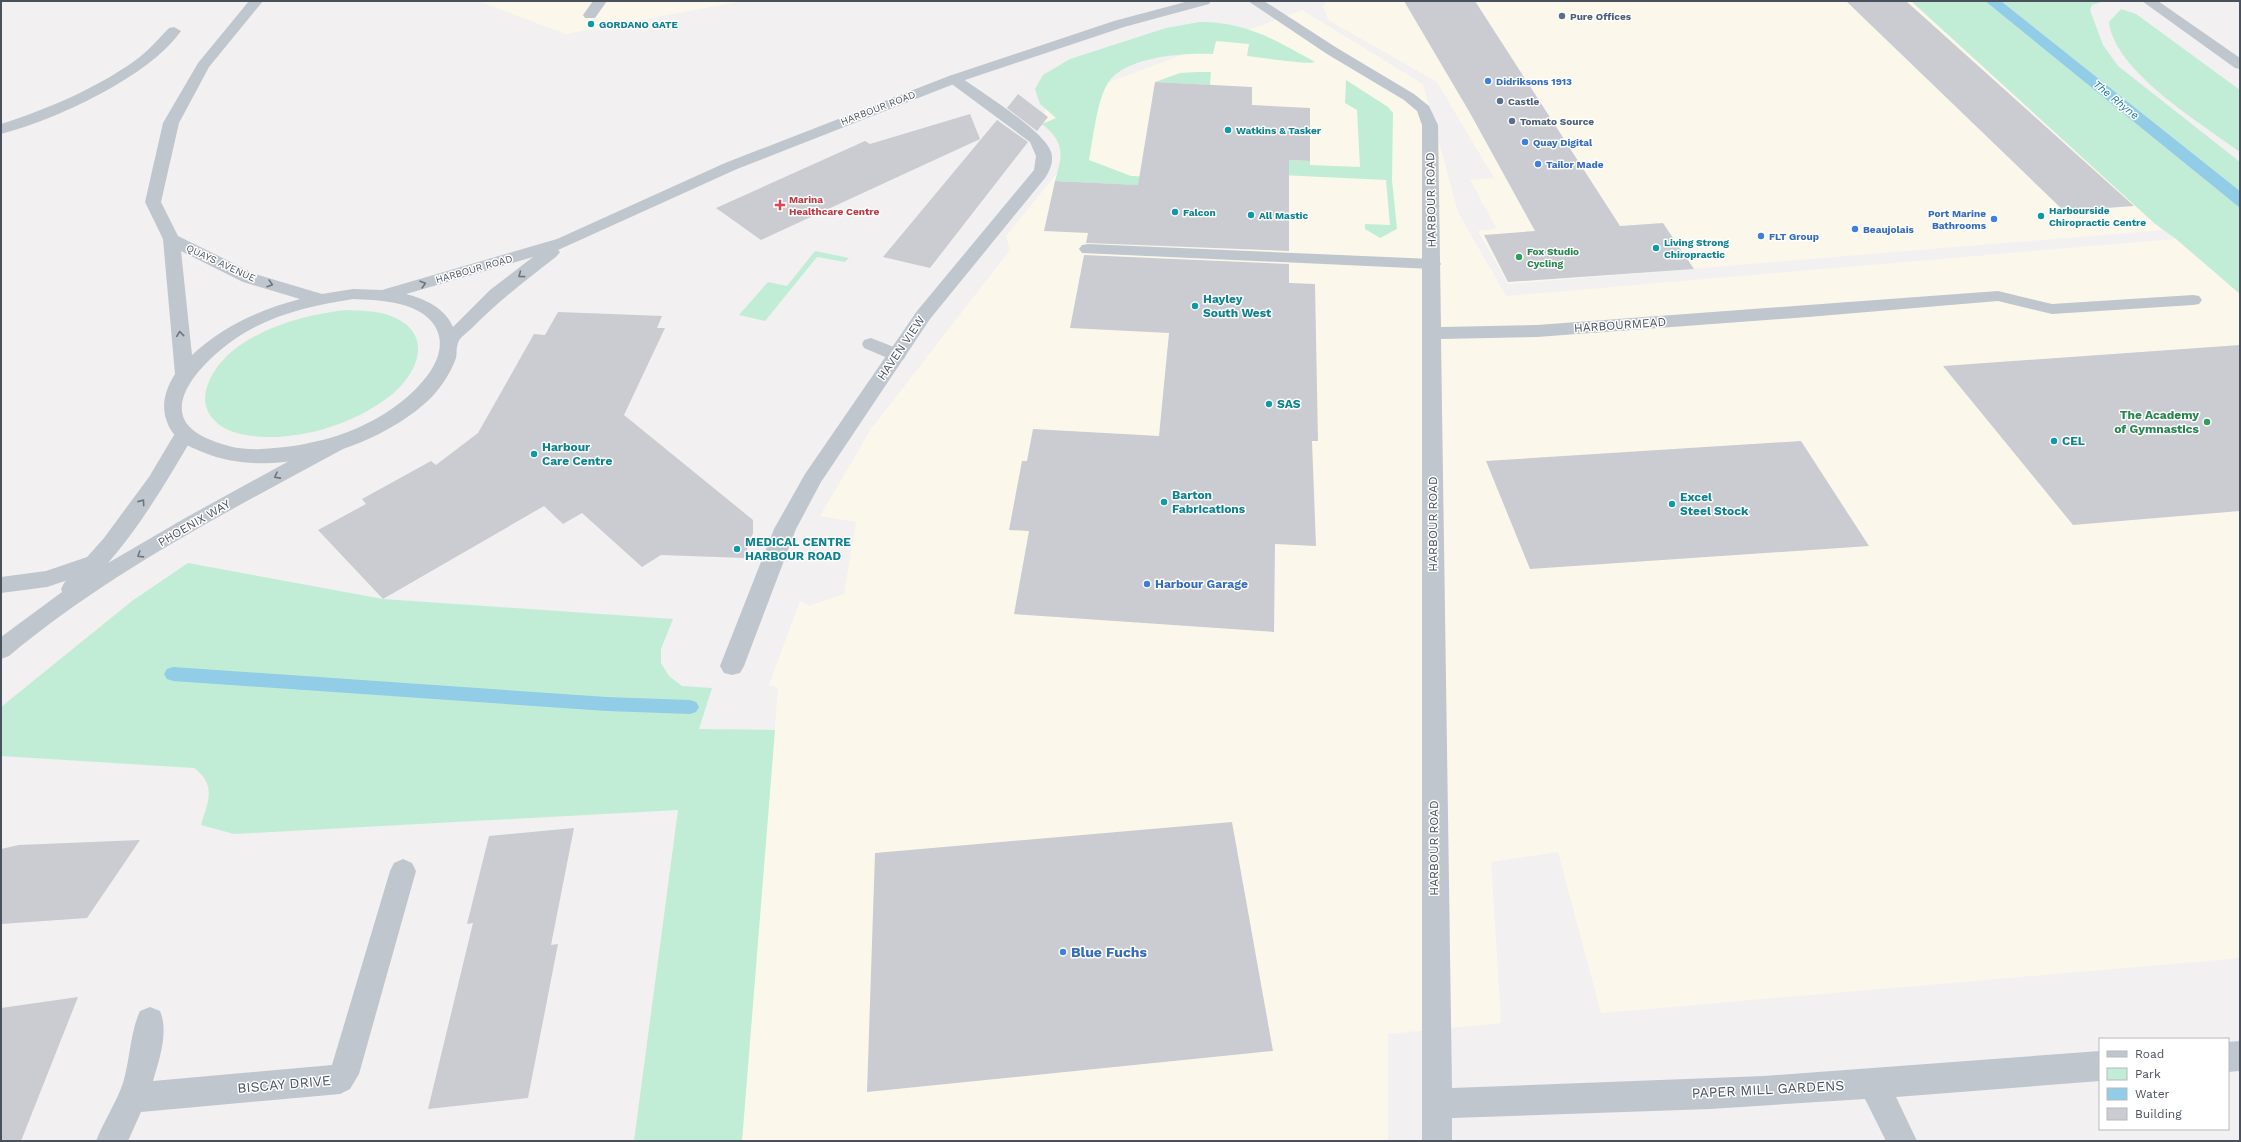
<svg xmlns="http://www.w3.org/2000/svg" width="2241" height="1142" font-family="'Work Sans',sans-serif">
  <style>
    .commercial { fill: #fbf8eb }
    .green { fill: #c1edd6 }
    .water { fill: #91cde7 }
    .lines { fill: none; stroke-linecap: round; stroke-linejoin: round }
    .stream { fill: #91cde7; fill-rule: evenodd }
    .building { fill: #caccd2 }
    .service { fill: #bfc6ce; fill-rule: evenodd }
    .minor { fill: #bfc6ce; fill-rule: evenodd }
    .tertiary { fill: #bfc6ce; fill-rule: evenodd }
    .oneway { stroke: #6c747e }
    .service-dot { fill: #5c6f8a; stroke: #fff; stroke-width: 1.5 }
    .culture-dot { fill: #0f9aa8; stroke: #fff; stroke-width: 1.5 }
    .shop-dot { fill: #3f7fe0; stroke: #fff; stroke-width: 1.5 }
    .health-dot { fill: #e0444e; stroke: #fff; stroke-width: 1.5 }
    .leisure-dot { fill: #2e9e5b; stroke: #fff; stroke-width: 1.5 }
    .labels { text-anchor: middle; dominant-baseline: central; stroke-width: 3; stroke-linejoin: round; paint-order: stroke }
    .far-service-label { font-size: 10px; font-weight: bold; fill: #4e5e75; stroke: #fff; text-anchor: start }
    .far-culture-label { font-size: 10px; font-weight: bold; fill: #0d838f; stroke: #fff; text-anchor: start }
    .far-shop-label { font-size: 10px; font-weight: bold; fill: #366cbe; stroke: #fff; text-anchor: start }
    .far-street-label { font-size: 10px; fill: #49515c; stroke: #fff }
    .far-health-label { font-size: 10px; font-weight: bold; fill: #be3a42; stroke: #fff; text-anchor: start }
    .far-leisure-label { font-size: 10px; font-weight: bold; fill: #27864d; stroke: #fff; text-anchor: start }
    .far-water-label { font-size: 11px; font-style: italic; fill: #1578a4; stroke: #fff }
    .street-label { font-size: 12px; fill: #49515c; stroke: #fff }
    .culture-label { font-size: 12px; font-weight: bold; fill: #0d838f; stroke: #fff; text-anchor: start }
    .leisure-label { font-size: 12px; font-weight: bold; fill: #27864d; stroke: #fff; text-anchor: end }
    .shop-label { font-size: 12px; font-weight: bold; fill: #366cbe; stroke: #fff; text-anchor: start }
    .near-shop-label { font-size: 14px; font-weight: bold; fill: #366cbe; stroke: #fff; text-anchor: start }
    .near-street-label { font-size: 14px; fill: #49515c; stroke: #fff }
  </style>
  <rect width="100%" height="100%" fill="#f2f0f0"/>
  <path class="commercial" d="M478,1H743L566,34Z
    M1327,1H1911L2162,230L1508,284L1478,231L1497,229L1470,180L1494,178L1437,82L1337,25L1329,20L1323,7Z
    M1302,10L1423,84L1458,212L1506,296L2176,239L2240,294V958L1601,1013L1558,852L1491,862L1501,1023L1388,1034V1141H742L778,688L769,685L800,601L809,606L844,594L856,522L820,516L871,429L1010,250L1006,236L1059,171L1064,155L1060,141L1045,125V106Z"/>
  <path class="green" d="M1911,1H1985L2240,208V294L2176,239L2154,223Z
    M2001,1H2104L2092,5L2090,10L2103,45L2118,66L2240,162V191Z
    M2121,9L2136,14L2240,90V152C2202,124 2114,71 2109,22Z
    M1200,22C1248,22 1274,40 1315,62C1309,65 1258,57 1247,56L1249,44L1216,41L1213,54C1185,53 1125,56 1108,83C1097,100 1093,139 1089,160L1131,176L1161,177L1165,154L1310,161V165L1360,167L1357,110L1345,103L1346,80L1388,107L1393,113L1392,180L1397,229L1380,238L1365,229V224L1390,225L1386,180L1241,173L1215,189L1055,181C1063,155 1065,142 1042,124L1056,118L1040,104L1035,89L1043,75L1070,59L1166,28Z
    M1197,72H1211L1210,85L1155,82L1180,73Z
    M815,251L849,258L845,262L817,257L765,321L739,315L768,282L787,286Z
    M346,310C361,311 376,310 391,316C437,334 417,377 386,399C351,424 307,438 264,437C248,436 225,433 214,420C204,409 203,397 208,384C227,335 299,315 346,310Z
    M188,563L383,599L673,619L661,649V663L669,676L682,686L712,688L699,729L775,730L742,1141H634L678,810L234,834L201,825C208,802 217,785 194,768L1,756V707L132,601Z"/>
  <path class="water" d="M1985,1H2001L2240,191V208Z"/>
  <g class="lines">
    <path class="stream" d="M173,667L607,697L690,700L696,702L699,707L696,712L690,714L607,711L173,681L167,679L164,674L167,669Z"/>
  </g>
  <path class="building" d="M1404,1H1475L1620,226L1663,223L1694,269L1508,282L1484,235L1535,231L1470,113Z
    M1846,1H1906L2134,206L2064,211Z
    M1155,82L1252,87V105L1310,108V161L1289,160V251L1086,243L1088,233L1044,231L1055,181L1138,185Z
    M1018,94L1048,117L1037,131L1007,108Z
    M970,114L980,139L761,240L716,208L865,141L870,144Z
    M997,120L1028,142L930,268L883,257Z
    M1084,255L1289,264V283L1315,284L1318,441H1312L1316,546L1275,544L1274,632L1014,614L1029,531L1009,530L1022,461H1027L1033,429L1159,436L1169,333L1070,328Z
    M558,312L662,316L657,328H665L624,415L753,520V533L744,558L661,555L642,567L582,513L563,524L544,506L383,599L318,530L366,504L362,499L431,461L436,465L478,433L534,334L545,335Z
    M2240,345V511L2073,525L1943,366Z
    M1801,441L1869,546L1530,569L1486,461Z
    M1232,822L1273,1051L867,1092L875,853Z
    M574,828L551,945L558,944L528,1098L428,1109L473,923L467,924L489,836Z
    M140,840L87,918L1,924V849L19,845Z
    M78,997L21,1141H1V1008Z"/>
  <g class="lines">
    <path class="service" d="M593,1H607L595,18H585L583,15Z
      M174,27L181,31C149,77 55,120 1,134V124C46,110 104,85 141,56C151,48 160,37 169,28Z
      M1088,244L1432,259L1438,260L1441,264L1438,268L1432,269L1082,253L1079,249L1082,245Z
      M1998,291L2052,304L2193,295L2199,296L2202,300L2199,304L2193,305L2052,314L1998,301L1808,317L1802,315L1799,311L1802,307L1808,305Z
      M871,338L904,351L906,355L904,359L897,361L890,359L864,348L862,344L864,340Z
      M96,554L104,556L107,562L104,568L47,587L1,593V577L46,571Z"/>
    <path class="minor" d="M1248,1H1264L1337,48L1414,94L1429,106L1438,125L1441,327L1537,325L1808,305L1814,307L1817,311L1814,315L1808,317L1537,337L1441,339L1452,1088L1764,1076L2100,1051V1081L1896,1097L1917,1141H1886L1865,1099L1710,1109L1452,1118V1141H1422V125L1417,111L1404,100L1327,54Z
      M2142,1H2158L2240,58V69L2235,68Z
      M954,75L959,76C979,91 1045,131 1051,152C1054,161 1050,171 1045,178L930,319L821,482L796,529L744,666L740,673L732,675L724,673L720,666L774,529L805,474L917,311L1034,170L1036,156L1030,142L949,82L947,79L949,76Z
      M184,428L191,430L194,435C168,479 142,524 108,563L187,517L329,439L336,437L343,439L346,444L343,449C229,511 109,572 9,656L1,659V637L62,592L61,589L64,583L104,538L149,477L177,430Z
      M403,859L412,863L416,871L359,1074L350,1089L340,1094L141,1112L128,1141H96C104,1121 116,1103 123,1083C130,1060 130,1033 140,1011L150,1007L160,1011C169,1032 159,1060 153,1081L332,1065L390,871L394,863Z
      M2240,1041V1071L2228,1072V1042Z"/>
    <path class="tertiary" d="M249,1H263L209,67L179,123L161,202L178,236L255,274L322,294L353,289L382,290L557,239L725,163L949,76L1114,21L1189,1H1211L1209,4L1124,27L959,82L737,169L558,250L560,252L557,256C526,280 500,300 472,328C468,332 459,338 458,343C456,348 457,353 456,358C450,375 437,394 423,405C371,450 271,480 205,453C193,448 181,444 173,433C159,413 163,393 175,374L163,239L145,202L163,123L198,63ZM181,251L243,282L300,299C259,310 223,326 192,355ZM533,257L490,290L453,327C445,308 425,299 406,294ZM353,299C377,300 415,301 432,322C459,356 410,398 384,414C347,437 304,447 261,449C244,450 227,447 211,440C149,416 200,364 232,341C268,315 310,306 353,299Z"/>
  </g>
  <defs><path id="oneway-chevron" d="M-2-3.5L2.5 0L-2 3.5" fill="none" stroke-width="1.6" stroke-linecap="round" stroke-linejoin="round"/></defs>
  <g class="oneway">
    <use href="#oneway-chevron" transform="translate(521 275) rotate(143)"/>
    <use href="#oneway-chevron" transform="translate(270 284) rotate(17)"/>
    <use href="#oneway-chevron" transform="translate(423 284) rotate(-16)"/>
    <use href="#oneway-chevron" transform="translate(180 334) rotate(-96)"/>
    <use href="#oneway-chevron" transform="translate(277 476) rotate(152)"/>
    <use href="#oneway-chevron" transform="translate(142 502) rotate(-55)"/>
    <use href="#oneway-chevron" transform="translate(140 555) rotate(148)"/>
  </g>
  <g class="service-dot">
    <circle cx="1562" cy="16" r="4"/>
    <circle cx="1500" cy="101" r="4"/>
    <circle cx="1512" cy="121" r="4"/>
  </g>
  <g class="culture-dot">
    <circle cx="591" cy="24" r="4"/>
    <circle cx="1228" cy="130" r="4"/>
    <circle cx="1175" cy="212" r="4"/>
    <circle cx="1251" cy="215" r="4"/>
    <circle cx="2041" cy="216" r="4"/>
    <circle cx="1656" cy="248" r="4"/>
    <circle cx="1195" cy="306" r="4"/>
    <circle cx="1269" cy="404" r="4"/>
    <circle cx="2054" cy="441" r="4"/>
    <circle cx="534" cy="454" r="4"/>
    <circle cx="1164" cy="502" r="4"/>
    <circle cx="1672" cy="504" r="4"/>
    <circle cx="737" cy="549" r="4"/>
  </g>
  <g class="shop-dot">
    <circle cx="1488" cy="81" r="4"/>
    <circle cx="1525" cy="142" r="4"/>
    <circle cx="1538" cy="164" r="4"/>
    <circle cx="1994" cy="219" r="4"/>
    <circle cx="1855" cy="229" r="4"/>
    <circle cx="1761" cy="236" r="4"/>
    <circle cx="1147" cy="584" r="4"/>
    <circle cx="1063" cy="952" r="4"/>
  </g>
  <path class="health-dot" d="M778 199h4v4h4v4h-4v4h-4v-4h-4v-4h4z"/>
  <g class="leisure-dot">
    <circle cx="1519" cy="257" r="4"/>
    <circle cx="2207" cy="422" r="4"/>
  </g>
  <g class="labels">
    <g class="far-service-label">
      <text x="1570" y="16">Pure Offices</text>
      <text x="1508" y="101">Castle</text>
      <text x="1520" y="121">Tomato Source</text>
    </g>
    <g class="far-culture-label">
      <text x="599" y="24">GORDANO GATE</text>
      <text x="1236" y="130">Watkins &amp; Tasker</text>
      <text x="2049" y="210">Harbourside<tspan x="2049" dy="12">Chiropractic Centre</tspan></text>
      <text x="1183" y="212">Falcon</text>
      <text x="1259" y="215">All Mastic</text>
      <text x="1664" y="242">Living Strong<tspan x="1664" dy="12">Chiropractic</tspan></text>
    </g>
    <g class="far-shop-label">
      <text x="1496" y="81">Didriksons 1913</text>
      <text x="1533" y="142">Quay Digital</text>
      <text x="1546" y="164">Tailor Made</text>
      <text x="1986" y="213" text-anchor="end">Port Marine<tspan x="1986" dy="12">Bathrooms</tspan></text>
      <text x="1863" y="229">Beaujolais</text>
      <text x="1769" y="236">FLT Group</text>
    </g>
    <g class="far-street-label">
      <text transform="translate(878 108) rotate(-21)">HARBOUR ROAD</text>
      <text transform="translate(221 263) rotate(25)">QUAYS AVENUE</text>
      <text transform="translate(474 269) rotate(-16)">HARBOUR ROAD</text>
    </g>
    <g class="far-health-label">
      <text x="789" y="199">Marina<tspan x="789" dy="12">Healthcare Centre</tspan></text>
    </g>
    <g class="far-leisure-label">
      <text x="1527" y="251">Fox Studio<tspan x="1527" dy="12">Cycling</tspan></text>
    </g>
    <g class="far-water-label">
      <text transform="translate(2116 100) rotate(39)">The Rhyne</text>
    </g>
    <g class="street-label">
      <text transform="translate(1431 200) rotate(-91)">HARBOUR ROAD</text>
      <text transform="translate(1620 325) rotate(-4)">HARBOURMEAD</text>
      <text transform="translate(901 348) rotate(-56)">HAVEN VIEW</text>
      <text transform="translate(194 523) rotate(-30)">PHOENIX WAY</text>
      <text transform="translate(1433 524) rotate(-90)">HARBOUR ROAD</text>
      <text transform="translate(1434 848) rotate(-90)">HARBOUR ROAD</text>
    </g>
    <g class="culture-label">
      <text x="1203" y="299">Hayley<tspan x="1203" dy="14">South West</tspan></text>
      <text x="1277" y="404">SAS</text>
      <text x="2062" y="441">CEL</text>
      <text x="542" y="447">Harbour<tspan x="542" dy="14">Care Centre</tspan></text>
      <text x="1172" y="495">Barton<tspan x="1172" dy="14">Fabrications</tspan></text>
      <text x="1680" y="497">Excel<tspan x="1680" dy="14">Steel Stock</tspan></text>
      <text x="745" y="542">MEDICAL CENTRE<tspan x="745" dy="14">HARBOUR ROAD</tspan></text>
    </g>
    <g class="leisure-label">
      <text x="2199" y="415">The Academy<tspan x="2199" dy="14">of Gymnastics</tspan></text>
    </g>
    <g class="shop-label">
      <text x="1155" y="584">Harbour Garage</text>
    </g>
    <g class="near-shop-label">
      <text x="1071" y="952">Blue Fuchs</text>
    </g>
    <g class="near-street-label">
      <text transform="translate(284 1084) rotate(-5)">BISCAY DRIVE</text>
      <text transform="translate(1768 1089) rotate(-3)">PAPER MILL GARDENS</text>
    </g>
  </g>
  <rect width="2241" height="1142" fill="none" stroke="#49515c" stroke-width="4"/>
  <rect x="2099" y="1038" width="130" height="92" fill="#ffffff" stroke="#b6b9be"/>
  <rect x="2107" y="1051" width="20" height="6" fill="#bfc6ce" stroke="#b6b9be"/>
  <text x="2135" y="1058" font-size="12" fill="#49515c">Road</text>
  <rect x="2107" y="1068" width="20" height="12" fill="#c1edd6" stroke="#b6b9be"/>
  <text x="2135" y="1078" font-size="12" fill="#49515c">Park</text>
  <rect x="2107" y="1088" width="20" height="12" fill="#91cde7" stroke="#b6b9be"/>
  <text x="2135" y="1098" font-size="12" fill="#49515c">Water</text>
  <rect x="2107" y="1108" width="20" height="12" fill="#caccd2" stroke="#b6b9be"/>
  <text x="2135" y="1118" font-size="12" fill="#49515c">Building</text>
</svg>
